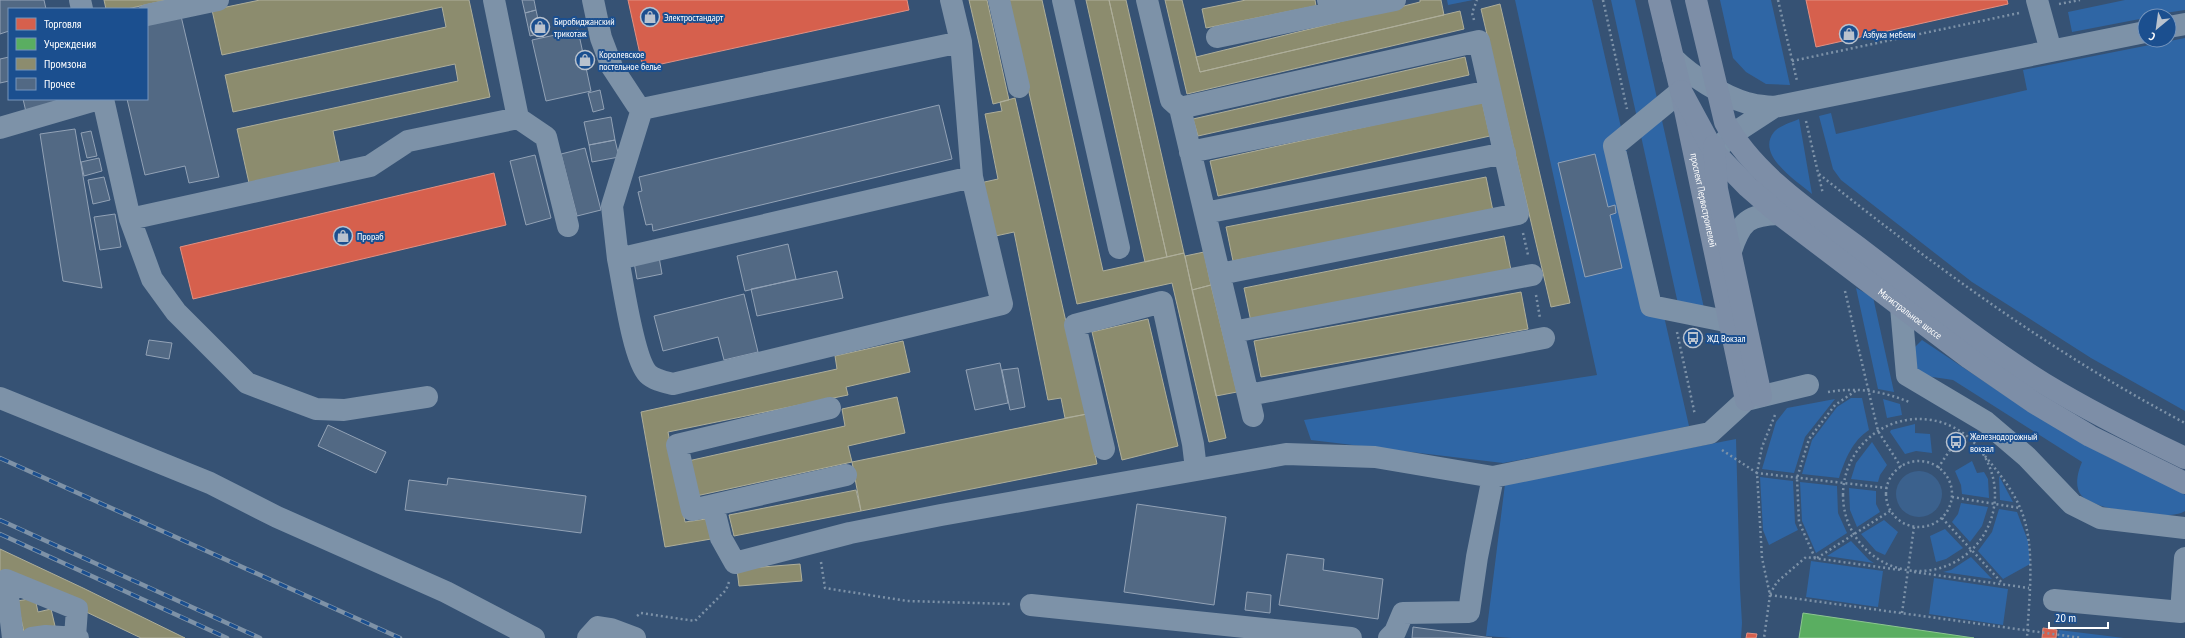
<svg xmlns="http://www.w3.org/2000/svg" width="2185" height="638" font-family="'PT Sans Narrow',sans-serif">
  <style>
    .green { fill: #2f66a5 }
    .water { fill: #3b618d }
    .shops { fill: #d6604d; stroke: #e29082 }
    .public { fill: #5aae61; stroke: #8cc690 }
    .industry { fill: #8c8c6e; stroke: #aeae9a }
    .building { fill: #526984; stroke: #92a2b6 }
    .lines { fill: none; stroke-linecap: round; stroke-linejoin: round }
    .path { stroke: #7d92a8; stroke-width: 2.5; stroke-dasharray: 2 3; stroke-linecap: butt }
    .minor { stroke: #7d92a8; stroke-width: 22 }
    .major { stroke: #7d8ea7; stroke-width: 22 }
    .rail-casing { stroke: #7e92a7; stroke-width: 4.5 }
    .rail { stroke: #1b4f8f; stroke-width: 3; stroke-dasharray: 9; stroke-linecap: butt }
    .labels { text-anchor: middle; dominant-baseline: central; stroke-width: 4; stroke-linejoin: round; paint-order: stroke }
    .poi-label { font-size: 10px; fill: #fff; stroke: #1b4f8f; text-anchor: start }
    .street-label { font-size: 10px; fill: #fff; stroke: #1b4f8f }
  </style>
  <rect width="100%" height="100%" fill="#365274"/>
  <path class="green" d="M1447,0H1473L1448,5Z
    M1515,0H1592L1689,426L1611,443L1503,463L1311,440L1304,420L1597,375Z
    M1611,0H1635L1704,308L1682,322Z
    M1720,0H1771L1790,85L1766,84L1746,72L1733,58Z
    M2125,0H2185V10L2145,16V18L2072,32L2068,12Z
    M2185,38V411L2091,358L1972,282L1841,180L1833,169L1819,116L1831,113L1836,134L2027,90L2023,70Z
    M1799,119L1812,194C1798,182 1755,155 1774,132C1779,126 1792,122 1799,119Z
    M1856,288L1873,297L1894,392L1878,389Z
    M1922,340L2027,410L2108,457L2182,492L2185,495V511C2169,522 2093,510 2081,495C2074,486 2078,471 2082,462L1953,380L1926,376L1917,369L1914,348Z
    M1851,398H1862L1869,430C1852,441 1845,460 1839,478L1802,474L1812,440L1837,407Z
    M1835,399L1805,437L1794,473L1762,469L1776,422L1787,408Z
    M1883,399L1900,404L1902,415L1887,418Z
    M1915,424V433L1930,434L1932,453L1916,451L1905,454L1890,432L1891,430Z
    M1736,439L1740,589L1742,623L1741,638H1512L1486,636L1505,484Z
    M1872,442L1887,465L1880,475L1878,482L1851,479L1856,463Z
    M1972,461L1977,473L1984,472L1988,479L1989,498L1962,494L1961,485L1955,471Z
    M1999,476L2013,502L2000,500Z
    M1760,477L1793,481L1795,523L1798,530L1769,545L1763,530Z
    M1800,482L1837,486L1838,513L1847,533L1816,553L1802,521Z
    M1849,488L1876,491V504L1880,512L1857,527L1850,510Z
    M1961,503L1988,507L1982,526L1970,542L1952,522L1958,514Z
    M1999,509L2017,512L2028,541L2030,564L2003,579L1978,551L1992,532Z
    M1884,520L1898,532L1885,555L1876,551L1861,534Z
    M1945,529L1963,548L1946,559L1936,562L1930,536Z
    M1851,541L1869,560L1874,563L1827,556Z
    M1971,557L1992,579L1943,572L1951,570Z
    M1811,561L1883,571L1878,607L1806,597Z
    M1934,578L2008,589L2003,625L1929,614Z
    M2059,630L2124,638H2058Z"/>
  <path class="water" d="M1896 494a23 23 0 1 1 46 0a23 23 0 1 1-46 0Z"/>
  <path class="shops" d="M628,0H907L909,10L643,68Z
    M1806,0H2007L2008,4L1816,47Z
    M494,173L506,225L193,299L180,247Z
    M2043,628L2057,630L2056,638H2042Z
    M1747,633L1757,634L1756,638H1746Z"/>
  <path class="public" d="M1803,613L1933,632L1974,638H1799Z"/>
  <path class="industry" d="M104,0H167L127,9H106Z
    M260,0H469L490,97L333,131L340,164L249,183L237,129L458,81L455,64L233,112L225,75L446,27L442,7L222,55L212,10Z
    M969,0H987L1009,100L993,104Z
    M1008,0H1042L1103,271L1184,253L1226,438L1209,442L1172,283L1077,304Z
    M1086,0H1109L1167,257L1145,262Z
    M1109,0H1126L1184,253L1167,257Z
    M1165,0H1182L1200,72L1460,11L1464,29L1187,94Z
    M1246,0H1315L1316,6L1206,28L1202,9Z
    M1420,0H1441L1444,15L1200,72L1196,57L1420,2Z
    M1500,4L1570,303L1551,307L1481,9Z
    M1465,57L1469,75L1198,136L1193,119Z
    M1015,98L1087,414L1065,418L1061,398L1048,400L1014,232L991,237L980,183L998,179L985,114L1002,111L1000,102Z
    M1482,101L1490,136L1218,196L1210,161Z
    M1486,177L1493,211L1233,261L1226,227Z
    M1504,236L1511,270L1251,322L1244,288Z
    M1204,252L1211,285L1192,290L1185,256Z
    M1211,285L1237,392L1216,396L1192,290Z
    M1521,292L1528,329L1261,377L1254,341Z
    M1148,319L1178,446L1122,460L1092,332Z
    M903,341L910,372L846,387L848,395L668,432L685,522L706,519L711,539L665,547L641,412L837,369L835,356Z
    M897,397L905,433L848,446L852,462L696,496L688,461L845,426L842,409Z
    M1087,414L1097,464L861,511L852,462Z
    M856,490L861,511L734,536L729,515Z
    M0,549L83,588L185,638H141L0,571Z
    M800,564L802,581L739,586L737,569Z
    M35,598L38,612L51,609L55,626L24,632L17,601Z"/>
  <path class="building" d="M0,0H44L46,9H9V31L0,34Z
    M522,0H534L536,10L525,13Z
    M536,10L541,33L530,36L525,13Z
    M181,16L219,177L189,183L185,166L145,175L127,99H147V24Z
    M578,30L591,91L546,101L532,40Z
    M9,57V81L0,83V59Z
    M600,90L604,109L593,112L588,93Z
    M23,99H56L57,104L26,112Z
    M939,105L952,159L653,231L652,224L646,225L638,192L642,191L639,177Z
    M611,117L615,140L589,145L584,122Z
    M75,129L102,288L63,281L40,134Z
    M91,131L97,156L87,158L81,133Z
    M615,140L619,157L592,162L589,145Z
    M585,148L601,210L577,216L561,154Z
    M1595,154L1608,207L1615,205L1616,213L1610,215L1622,268L1585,277L1558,163Z
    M535,155L551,218L526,225L510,161Z
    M99,158L102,171L84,176L81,162Z
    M104,177L110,200L93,204L88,180Z
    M115,214L121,247L100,250L94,217Z
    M788,244L796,279L745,291L737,256Z
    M659,257L662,274L637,279L634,262Z
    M837,271L843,298L757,316L751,289Z
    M744,294L758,352L724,360L718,337L663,351L654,316Z
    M149,340L172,343L169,359L146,355Z
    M1000,363L1008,403L975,410L966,370Z
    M1018,368L1025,407L1010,410L1002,370Z
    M328,425L386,452L376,473L318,446Z
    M448,478L586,496L581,533L405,510L409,480L447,485Z
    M1137,504L1226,517L1214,605L1124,592Z
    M1287,554L1324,559L1323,570L1383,579L1378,619L1279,605Z
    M1247,592L1271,595L1270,613L1245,610Z
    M1413,627L1492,638H1412Z"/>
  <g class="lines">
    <path class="path" d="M1603,0L1627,109
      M1778,0L1797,81
      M2059,4L2080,0
      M1474,20L1472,13L1477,0
      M1792,61L2019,13
      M1806,121L1823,194
      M1819,174C1935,267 2054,354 2185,423
      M1523,233L1528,255
      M1845,291L1878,431L1901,467
      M1536,295L1540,318
      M1677,332L1695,415
      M1828,392C1856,387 1883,391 1909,402
      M1775,415L1762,447L1757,473L1887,488
      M1843 495a76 76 0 1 1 152 0a76 76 0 1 1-152 0Z
      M1722,450L1757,473L1762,558L1770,595L1764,638
      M1985,456C1999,473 2013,490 2021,510C2036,546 2029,599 2027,638
      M1886 494a33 33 0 1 1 66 0a33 33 0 1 1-66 0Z
      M1938,468L1962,432
      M1952,497L2020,508
      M1942,518L2003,584
      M1815,558L1799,522L1797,478L1809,439L1835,405L1857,390
      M1817,558L1890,511
      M821,562L825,588L907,601L1010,604
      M1914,572L2029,588
      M1770,594L1777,582L1806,557L1901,570
      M1770,595L2082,638
      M1902,613L1914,527
      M637,616L641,613L695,621L726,590L729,582"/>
    <path class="minor" d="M80,0L82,9
      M494,0L518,118L546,137L568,226
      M593,0L601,38L612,67L637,105L642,109
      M951,0L961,42L972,177L1002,304L673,384C665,382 654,380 648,374C633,359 623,282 618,259L972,177
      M999,0L1019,87
      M1063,0L1119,248
      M1147,0L1171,100L1180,108L1253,416
      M1328,0L1331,13L1395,0
      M2037,0L2051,51
      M147,15L218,0
      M2169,27L2185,24
      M1217,37L1331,13
      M1673,58C1691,76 1723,96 1747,103C1756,106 1765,106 1774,107L2145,32
      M1681,91L1614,146L1651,306L1730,322
      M103,99L130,219L152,279L176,312L247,383L316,409L344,410L427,397
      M1180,108L1479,41L1518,214L1220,274
      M0,128L99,99
      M1719,147L1731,135L1774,107
      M1190,152L1490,91
      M1205,213L1505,153
      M130,219L370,166L408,141L518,118
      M1731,251C1741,221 1748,215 1779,214
      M618,259L612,206L642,109L961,42
      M1901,307L1907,375L1986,422L2027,457L2072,504L2100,518L2185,528
      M1233,332L1532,275
      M1249,395L1544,338
      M0,398L210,483L277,517L446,592L534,638
      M830,408L677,445L692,510L846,475
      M1104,449L1075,325L1162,302L1193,444L1196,469
      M713,506L721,538L735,563L850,533L941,515L1286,454L1375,457L1493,477L1710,433L1746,400L1808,385
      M2054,600L2181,612L2185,558
      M1031,605L1351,638
      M13,638L6,580L77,609L75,637
      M32,638L46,636L78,638
      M588,638L598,627L611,629L635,638
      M1389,638L1395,632L1403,613L1469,612L1477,557L1493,477"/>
    <g class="major">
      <path id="s1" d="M1659,0L1681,91L1746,400"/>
      <path d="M1696,0L1725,122C1753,175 1815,215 1863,251C1922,296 1980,344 2043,383C2089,411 2137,435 2185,458"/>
      <path id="s2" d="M1681,91L1714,152L1748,187L1779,214L1969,358L2033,402L2090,436L2185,483"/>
      <path d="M1714,146L1717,189L1761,396"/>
    </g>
    <defs>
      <path id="rail" d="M0,458L400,638
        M0,520L260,638
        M0,534L227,638"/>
    </defs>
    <use href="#rail" class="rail-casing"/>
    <use href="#rail" class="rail"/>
  </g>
  <defs>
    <symbol id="shop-ring" viewBox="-11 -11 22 22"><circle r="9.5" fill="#1b4f8f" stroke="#b9c2ce" stroke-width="1.5"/><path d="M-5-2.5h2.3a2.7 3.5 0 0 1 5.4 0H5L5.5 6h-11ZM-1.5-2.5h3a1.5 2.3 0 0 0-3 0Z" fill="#b9c2ce"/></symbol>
    <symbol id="bus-ring" viewBox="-11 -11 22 22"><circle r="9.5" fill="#1b4f8f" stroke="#b9c2ce" stroke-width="1.5"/><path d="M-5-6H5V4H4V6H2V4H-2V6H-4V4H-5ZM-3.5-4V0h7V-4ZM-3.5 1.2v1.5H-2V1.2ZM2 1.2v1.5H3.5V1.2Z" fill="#b9c2ce"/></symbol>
  </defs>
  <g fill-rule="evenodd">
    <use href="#shop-ring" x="639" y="6" width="22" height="22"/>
    <use href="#shop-ring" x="529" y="16" width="22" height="22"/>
    <use href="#shop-ring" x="1838" y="23" width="22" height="22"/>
    <use href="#shop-ring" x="574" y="49" width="22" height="22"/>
    <use href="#shop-ring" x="332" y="225" width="22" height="22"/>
    <use href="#bus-ring" x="1682" y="327" width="22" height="22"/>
    <use href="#bus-ring" x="1945" y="431" width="22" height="22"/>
  </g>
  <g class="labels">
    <g class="poi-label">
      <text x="664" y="17">Электростандарт</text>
      <text x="554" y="21">Биробиджанский<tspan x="554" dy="12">трикотаж</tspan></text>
      <text x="1863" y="34">Азбука мебели</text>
      <text x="599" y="54">Королевское<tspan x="599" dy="12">постельное белье</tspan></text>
      <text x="357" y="236">Прораб</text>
      <text x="1707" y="338">ЖД Вокзал</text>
      <text x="1970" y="436">Железнодорожный<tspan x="1970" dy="12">вокзал</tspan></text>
    </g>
    <g class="street-label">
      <text stroke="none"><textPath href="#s1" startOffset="205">проспект Первостроителей</textPath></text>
      <text stroke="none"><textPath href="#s2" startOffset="324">Магистральное шоссе</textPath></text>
    </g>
  </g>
  <rect x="8" y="8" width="140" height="92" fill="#1b4f8f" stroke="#7695bc"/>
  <rect x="16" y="18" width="20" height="12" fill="#d6604d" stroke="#7695bc"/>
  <text x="44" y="28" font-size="12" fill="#ffffff">Торговля</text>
  <rect x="16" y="38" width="20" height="12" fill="#5aae61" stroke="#7695bc"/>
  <text x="44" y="48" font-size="12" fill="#ffffff">Учреждения</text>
  <rect x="16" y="58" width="20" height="12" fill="#8c8c6e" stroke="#7695bc"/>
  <text x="44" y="68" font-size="12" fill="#ffffff">Промзона</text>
  <rect x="16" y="78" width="20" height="12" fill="#526984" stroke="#7695bc"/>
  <text x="44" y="88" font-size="12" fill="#ffffff">Прочее</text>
  <g transform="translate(2157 28) rotate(209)"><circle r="19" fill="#1b4f8f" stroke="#7695bc"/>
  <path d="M0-3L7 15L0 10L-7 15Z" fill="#b9c2ce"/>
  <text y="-6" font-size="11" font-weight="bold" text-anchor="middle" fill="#ffffff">С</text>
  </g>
  <path d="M2049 622v6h59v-6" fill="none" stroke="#ffffff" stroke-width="2"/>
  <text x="2055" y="622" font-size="12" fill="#ffffff" stroke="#1b4f8f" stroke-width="3" paint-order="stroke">20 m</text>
</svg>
